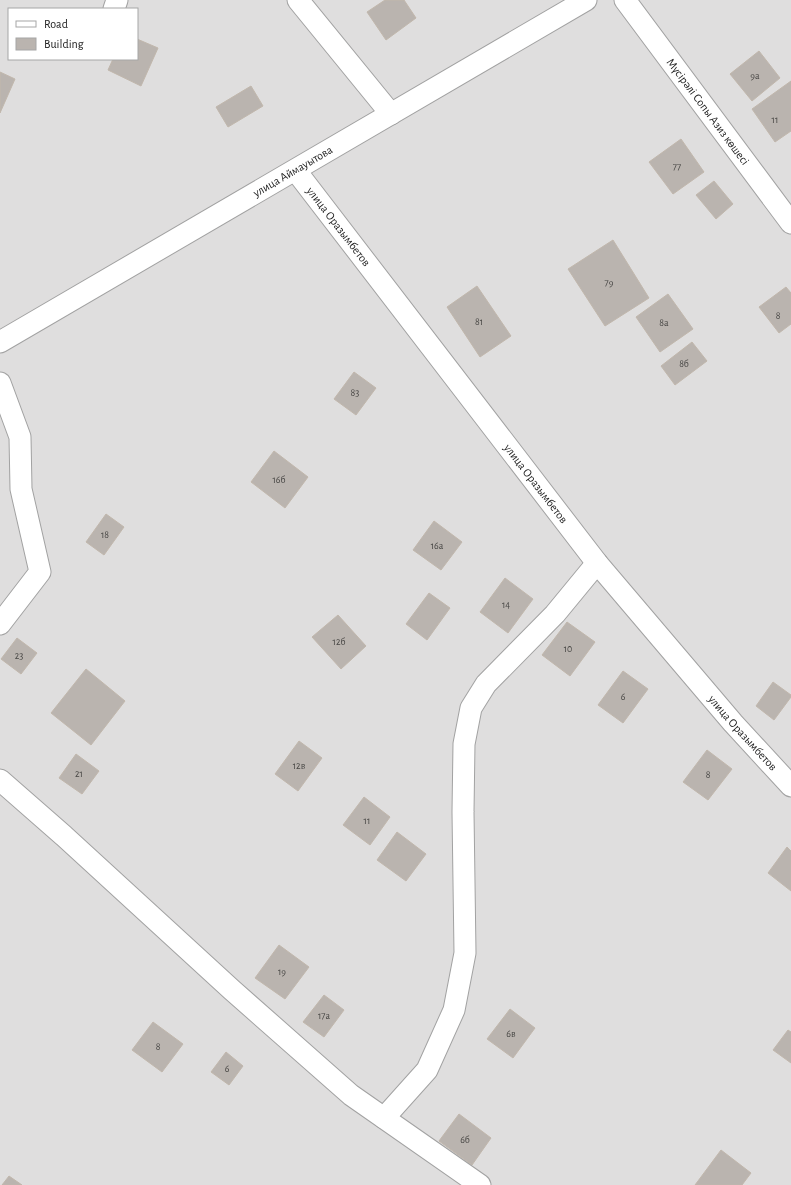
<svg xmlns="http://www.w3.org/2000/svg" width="791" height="1185" font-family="'Alegreya Sans',sans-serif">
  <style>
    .residential { fill: #dfdede; fill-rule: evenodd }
    .building { fill: #bab4af; stroke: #c1b7ac }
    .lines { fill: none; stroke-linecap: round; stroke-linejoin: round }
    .minor-casing { stroke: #a2a2a2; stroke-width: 23 }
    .minor { stroke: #fff; stroke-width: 21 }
    .labels { text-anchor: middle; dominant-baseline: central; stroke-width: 3; stroke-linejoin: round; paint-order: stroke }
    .number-label { font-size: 10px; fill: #474644 }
    .street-label { font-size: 12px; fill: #212121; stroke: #fff }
  </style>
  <rect width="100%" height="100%" fill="#f0eee9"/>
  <path class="residential" d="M0,0H791V1185H0ZM9,9H137V59H9Z"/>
  <path class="building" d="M385,0H404L416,18L386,40L367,12Z
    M137,39L158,48L141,86L108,70L113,59H137Z
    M759,51L780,78L752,101L730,74Z
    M0,72L15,79L0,113Z
    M791,81V131L775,142L752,109Z
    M251,86L263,106L228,127L216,107Z
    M681,139L704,172L673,194L649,162Z
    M714,181L733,204L716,219L696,195Z
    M613,240L649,298L605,326L568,269Z
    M477,286L511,336L480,357L447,307Z
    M786,287L791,293V324L779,333L759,307Z
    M668,294L693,329L660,352L636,317Z
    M692,342L707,361L675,385L661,366Z
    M354,372L376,388L356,415L334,399Z
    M274,451L308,477L285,508L251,482Z
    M106,514L124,527L104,555L86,542Z
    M434,521L462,542L441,570L413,550Z
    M505,578L533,599L508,633L480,612Z
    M429,593L450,608L427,640L406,624Z
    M338,615L366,646L341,669L312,637Z
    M567,622L595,642L570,676L542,655Z
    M17,638L37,653L21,674L1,659Z
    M86,669L125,701L91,745L51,713Z
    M623,671L648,689L623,723L598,705Z
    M773,682L791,695V697L774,720L756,706Z
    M299,741L322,758L298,791L275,774Z
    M707,750L732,769L708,800L683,782Z
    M76,754L99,771L82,794L59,778Z
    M364,797L390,817L370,845L343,825Z
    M397,832L426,854L406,881L377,860Z
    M787,847L791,851V891L768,873Z
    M279,945L309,967L285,999L255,978Z
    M324,995L344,1010L324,1037L303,1022Z
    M510,1009L535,1028L513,1058L487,1039Z
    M153,1022L183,1044L162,1072L132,1050Z
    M788,1030L791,1032V1063L773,1050Z
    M226,1052L243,1066L229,1085L211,1072Z
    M459,1114L491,1138L472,1165L439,1141Z
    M721,1150L751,1173L742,1185H695Z
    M9,1176L22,1185H2Z"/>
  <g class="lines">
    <defs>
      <g id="minor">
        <path d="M298,0L391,114"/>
        <path id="s1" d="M625,0L791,223"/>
        <path d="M114,9L117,0"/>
        <path id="s2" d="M296,171L597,563L733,723L791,786"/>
        <path id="s3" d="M0,342L586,0"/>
        <path d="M0,383L20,437L21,489L40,572L0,624"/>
        <path d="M0,780L64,836L232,990L351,1095L480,1185"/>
        <path d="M384,1118L427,1070L454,1010L465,953L463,812L464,744L471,708L486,684L555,614L597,563"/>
      </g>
    </defs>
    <use href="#minor" class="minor-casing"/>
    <use href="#minor" class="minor"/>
  </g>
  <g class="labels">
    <g class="number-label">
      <text x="755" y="76">9а</text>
      <text x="775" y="120">11</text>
      <text x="677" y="167">77</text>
      <text x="609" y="283">79</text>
      <text x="778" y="316">8</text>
      <text x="479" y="322">81</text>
      <text x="664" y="323">8а</text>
      <text x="684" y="364">8б</text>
      <text x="355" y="393">83</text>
      <text x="279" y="480">16б</text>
      <text x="105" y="535">18</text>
      <text x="437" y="546">16а</text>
      <text x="506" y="605">14</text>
      <text x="339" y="642">12б</text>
      <text x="568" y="649">10</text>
      <text x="19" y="656">23</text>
      <text x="623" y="697">6</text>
      <text x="299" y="766">12в</text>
      <text x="79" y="774">21</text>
      <text x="708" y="775">8</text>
      <text x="367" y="821">11</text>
      <text x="282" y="972">19</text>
      <text x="324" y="1016">17а</text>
      <text x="511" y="1034">6в</text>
      <text x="158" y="1047">8</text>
      <text x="227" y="1069">6</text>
      <text x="465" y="1140">6б</text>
    </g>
    <g class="street-label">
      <text stroke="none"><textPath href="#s1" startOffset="139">Мүсірәлі Сопы Азиз көшесі</textPath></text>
      <text stroke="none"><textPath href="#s3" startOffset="339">улица Аймауытова</textPath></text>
      <text stroke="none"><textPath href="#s2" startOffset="70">улица Оразымбетов</textPath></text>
      <text stroke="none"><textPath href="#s2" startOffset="394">улица Оразымбетов</textPath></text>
      <text stroke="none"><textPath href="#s2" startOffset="718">улица Оразымбетов</textPath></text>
    </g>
  </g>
  <rect x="8" y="8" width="130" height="52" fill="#ffffff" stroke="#a6a6a6"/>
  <rect x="16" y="21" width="20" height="6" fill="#ffffff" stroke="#a6a6a6"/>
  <text x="44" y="28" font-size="12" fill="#212121">Road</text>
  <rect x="16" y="38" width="20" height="12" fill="#bab4af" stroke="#a6a6a6"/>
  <text x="44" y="48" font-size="12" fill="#212121">Building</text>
</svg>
